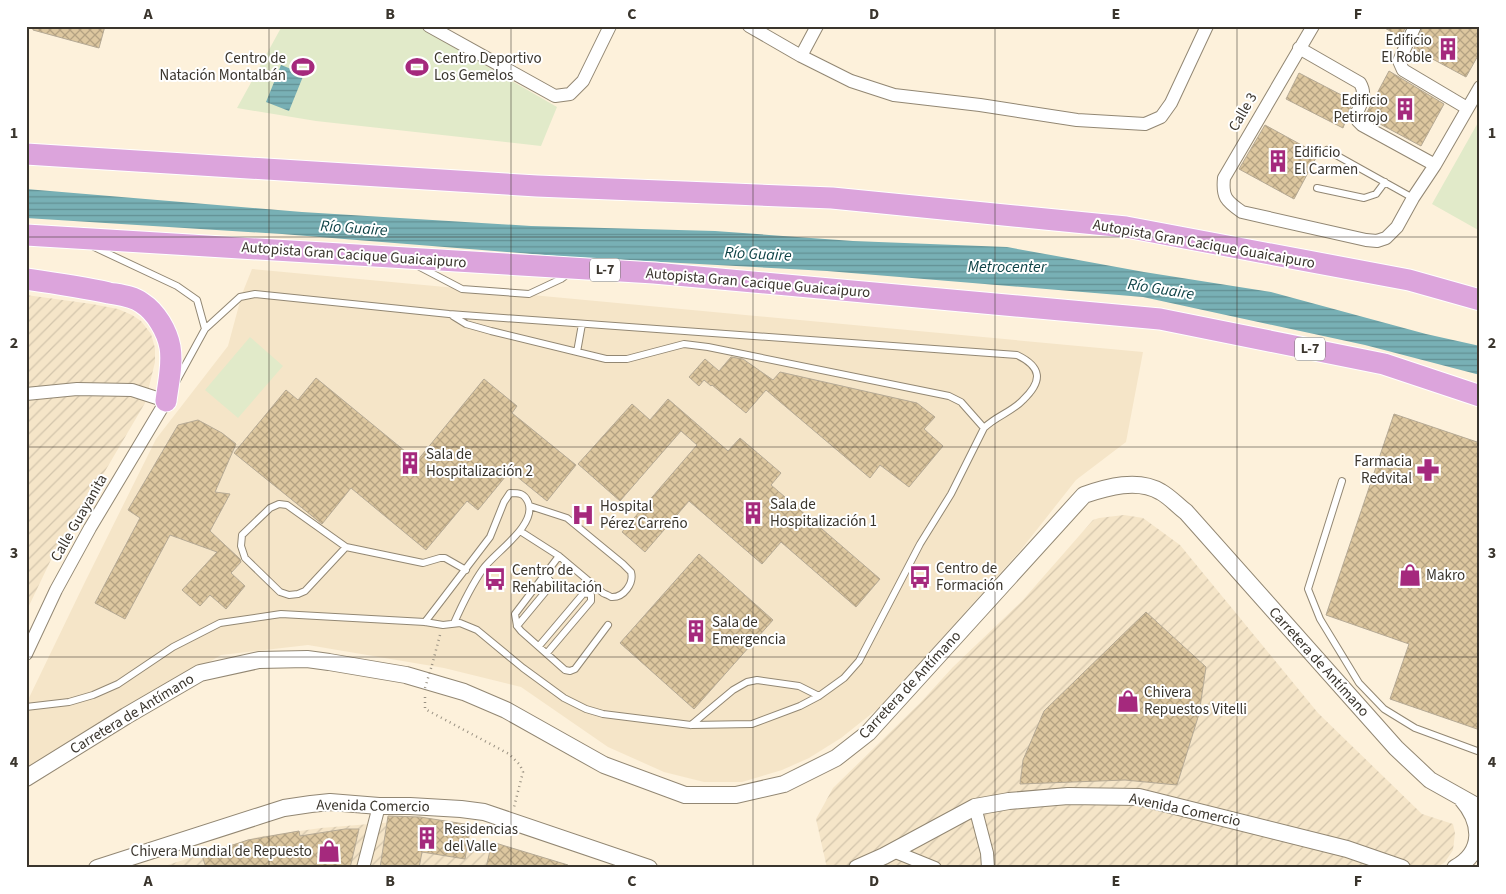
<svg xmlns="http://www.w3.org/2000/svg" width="1506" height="894" font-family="'Source Sans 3',sans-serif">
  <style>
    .built { fill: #f5e5c8 }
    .industrial { fill: url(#industrial-furrows) }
    .green { fill: #e1eac9 }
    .water { fill: url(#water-rules) }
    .building { fill: url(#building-cross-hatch); stroke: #b5a994 }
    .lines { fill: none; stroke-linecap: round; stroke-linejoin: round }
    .service-casing { stroke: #928773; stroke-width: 8 }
    .minor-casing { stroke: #928773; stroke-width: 14 }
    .secondary-casing { stroke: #928773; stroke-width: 18 }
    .motorway-casing { stroke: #fff; stroke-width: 23 }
    .path { stroke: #999182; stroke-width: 2.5; stroke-dasharray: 1 4; stroke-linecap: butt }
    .service { stroke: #fff; stroke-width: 6 }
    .minor { stroke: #fff; stroke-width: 12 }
    .secondary { stroke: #fff; stroke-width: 16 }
    .motorway { stroke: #dca4dc; stroke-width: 21 }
    .path-bridge { stroke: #999182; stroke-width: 2.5; stroke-dasharray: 1 4; stroke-linecap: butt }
    .grid { fill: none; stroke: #3a352d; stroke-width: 1; stroke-opacity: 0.55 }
    .labels { text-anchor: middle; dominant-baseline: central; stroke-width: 4; stroke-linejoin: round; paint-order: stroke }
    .shield { fill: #fff; stroke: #75726c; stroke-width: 1 }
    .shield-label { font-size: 14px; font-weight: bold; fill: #3a352d }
    .poi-label { font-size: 15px; fill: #3a352d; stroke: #fff; text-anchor: start }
    .street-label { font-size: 15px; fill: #3a352d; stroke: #fff }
    .water-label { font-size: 16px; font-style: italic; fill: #0f4347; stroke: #fff }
    .neatline { fill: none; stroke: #3a352d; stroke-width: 2 }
    .grid-label { font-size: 16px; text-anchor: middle; font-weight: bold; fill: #3a352d }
  </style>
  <defs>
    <pattern id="industrial-furrows" width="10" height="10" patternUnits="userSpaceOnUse" patternTransform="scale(1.25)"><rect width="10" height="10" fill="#f5e5c8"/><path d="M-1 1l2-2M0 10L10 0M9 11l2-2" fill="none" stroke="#d3c5ac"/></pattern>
    <pattern id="water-rules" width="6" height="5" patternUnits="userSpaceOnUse" patternTransform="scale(1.25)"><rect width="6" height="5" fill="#78b0b5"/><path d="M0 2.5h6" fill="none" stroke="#639094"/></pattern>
    <pattern id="building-cross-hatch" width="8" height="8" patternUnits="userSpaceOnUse" patternTransform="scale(1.25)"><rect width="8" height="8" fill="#ddc79f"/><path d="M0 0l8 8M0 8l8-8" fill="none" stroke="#b4a282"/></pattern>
  </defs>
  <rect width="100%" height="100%" fill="#fdf1db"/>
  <path class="built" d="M252,269L1143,352L1126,442L1076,480L1020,551L880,707L841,738L809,758L782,770L742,782H704L664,772L608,747L521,687L444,668L308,645L221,655L26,771V704L84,584L156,439L228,346L242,294Z"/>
  <path class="industrial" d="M26,295L92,304L118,309L132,315L141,321L151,334L155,348V362L145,403L91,495L59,543L26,612Z
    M1124,515L1143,518L1180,545L1318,713L1422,814L1453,824L1455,833L1453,850L1445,862L1436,868H827L816,819L833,788L920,703L953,667L1022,601L1093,520L1099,518Z
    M394,822L459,837L543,868H158L257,837L321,828Z"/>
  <path class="green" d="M282,26H417L557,107L541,146L316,121L237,108Z
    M1480,119V231L1432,204Z
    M250,337L283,366L238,418L205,390Z"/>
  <path class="water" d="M281,65L304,74L289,111L266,102Z
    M26,189L302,212L531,226L715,231L853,241L1007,247L1144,272L1271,292L1426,334L1480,346V375L1365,345L1143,297L827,271L569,257L282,234L26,218Z"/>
  <path class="building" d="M33,26H105L99,48L33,30Z
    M1381,26H1406L1401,37Z
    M1423,26H1480V52L1466,77L1414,49Z
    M1389,71L1444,104L1421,146L1365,116Z
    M1299,73L1353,101L1343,128L1286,99Z
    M1265,125L1318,154L1294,199L1239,169Z
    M731,357L743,359L773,380L780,372L917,403L935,417L924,429L943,446L909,487L880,465L870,478L766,390L746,413L712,385L711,386L704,380L699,386L689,377L705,359L719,371Z
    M316,378L417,461L484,379L517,406L512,413L576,465L547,501L510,471L478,510L467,501L426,550L351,488L322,524L234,453L286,390L298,400Z
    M668,399L728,451L740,438L781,473L771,485L880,579L856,607L781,542L762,564L689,501L645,552L622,532L697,445L681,431L620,501L578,464L632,404L650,420Z
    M1394,414L1480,443V730L1390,699L1409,644L1326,615Z
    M198,420L222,433L236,444L215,492L230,494L210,531L240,559L241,562L231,573L245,586L226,609L210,595L200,606L182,590L217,552L170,535L125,619L95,603L140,518L128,510L178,425Z
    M699,554L773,620L694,709L620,643Z
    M1146,612L1206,667L1199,714L1177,785L1125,780L1020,784L1023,760L1044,711Z
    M388,816L420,817L471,825L465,859L422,852L419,868H380Z
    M345,829H359L350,868H206L202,855L248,840L299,831L300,836Z
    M492,842L568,865V868H486Z"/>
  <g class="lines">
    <defs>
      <path id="service" d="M1327,150L1413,198
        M1317,188L1364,198L1376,194L1385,182
        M94,247L177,286L197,300L205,329
        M418,266L462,289L529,294L561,279L569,273
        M453,316L466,324L491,331L606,359H627L684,344L708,347L949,396L961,402L984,428
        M577,352L582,324
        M1342,481L1308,589L1320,619L1359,683L1384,709L1415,728L1480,752
        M520,531L559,556L603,593C605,594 610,596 611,597C624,598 634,583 631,572L623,564L567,518L530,506
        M346,547L305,591L298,594L289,595L280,592L245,558L241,546L242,535L270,508L279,504L287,505L346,547L423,563L440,558H445L466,570
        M559,556L515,614L517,626L521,631L565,670L570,671L575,669L608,625
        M425,622L490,537L504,502L510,493C519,493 524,493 528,502C538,525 494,553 483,569C471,586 462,605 454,623
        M517,626L551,585V582L545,575
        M539,646L583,594L587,593L591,595V601L547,653
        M26,707L69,702L93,695L118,684L173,647L220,623L281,614L425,622L443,625L460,623L477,630L523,668L564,698L586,709L603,714L691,725L752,724L800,706L819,696L844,678L859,661L920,544L951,494L984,428C996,416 1012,412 1023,400C1043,381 1042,367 1017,355L449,314L255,294L240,297L205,329L176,382
        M691,725L733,690L747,682L757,680L799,686L819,696"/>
      <path id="minor" d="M429,26L555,96L570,94L583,81L610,26
        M749,26L801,56L851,81L894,95L980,105L1077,120L1145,124L1161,117L1171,103L1207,26
        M1313,26L1224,178C1222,197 1226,201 1242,212L1366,240L1377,241L1386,238L1397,227L1413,198L1435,165L1480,87
        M1415,26L1399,61L1403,70L1467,108
        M1299,48L1360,83C1367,95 1361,103 1356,115L1358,121L1362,125L1435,165
        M801,56L817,26
        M26,394L77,389L132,390L166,401L90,528L56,590L26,654
        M975,807L987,853L988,868
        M893,851L935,868
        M363,868L379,806"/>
      <path id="secondary" d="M26,778L126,716L200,673L259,660L307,659L329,662L406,675L464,692L506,710L604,765L685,795H736L784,784L836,758L868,733L1084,495C1107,487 1138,478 1161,492C1170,497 1178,506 1186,512L1396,748L1430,780L1480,808
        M97,868L259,816L284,808L311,804L330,802L379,806H410L461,809L484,812L649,868
        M857,868L884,856L975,807L1009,801L1068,796L1139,797L1347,849L1402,868
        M1455,868C1485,852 1482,822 1462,799"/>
      <path id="motorway" d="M26,154L537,186L832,198L1126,227L1409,280L1480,300
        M26,235L654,273L1160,319L1384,364L1480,396
        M26,279C54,283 82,287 109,293C120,295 133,296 142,303C156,312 167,331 170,347C173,365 168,384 166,401"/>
    </defs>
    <use href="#service" class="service-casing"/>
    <use href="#minor" class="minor-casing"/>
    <use href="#secondary" class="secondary-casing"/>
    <use href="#motorway" class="motorway-casing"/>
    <path class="path" d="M432,665L440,635
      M425,697V709L509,754L520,765L523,772L514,807"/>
    <use href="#service" class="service"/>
    <use href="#minor" class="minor"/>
    <use href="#secondary" class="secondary"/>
    <use href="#motorway" class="motorway"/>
    <path class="path-bridge" d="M425,688L432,665"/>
  </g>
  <path class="grid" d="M269,26V868M511,26V868M753,26V868M995,26V868M1237,26V868M26,237H1480M26,447H1480M26,657H1480"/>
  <defs>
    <symbol id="building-bare" viewBox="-9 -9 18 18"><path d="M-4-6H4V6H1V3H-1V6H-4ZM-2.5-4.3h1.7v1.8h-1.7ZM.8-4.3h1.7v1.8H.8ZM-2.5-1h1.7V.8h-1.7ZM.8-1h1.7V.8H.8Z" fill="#a5297d" stroke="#fff" stroke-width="2.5" paint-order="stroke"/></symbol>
    <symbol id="stadium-bare" viewBox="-9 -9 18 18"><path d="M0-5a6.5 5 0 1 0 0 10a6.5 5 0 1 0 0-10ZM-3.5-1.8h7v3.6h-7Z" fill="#a5297d" stroke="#fff" stroke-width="2.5" paint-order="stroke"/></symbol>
    <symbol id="pharmacy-bare" viewBox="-9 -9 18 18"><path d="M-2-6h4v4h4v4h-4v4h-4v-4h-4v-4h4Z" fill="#a5297d" stroke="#fff" stroke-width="2.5" paint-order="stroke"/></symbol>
    <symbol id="hospital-bare" viewBox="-9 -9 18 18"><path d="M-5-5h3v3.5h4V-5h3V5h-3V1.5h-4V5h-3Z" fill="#a5297d" stroke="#fff" stroke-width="2.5" paint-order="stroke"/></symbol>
    <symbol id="shop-bare" viewBox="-9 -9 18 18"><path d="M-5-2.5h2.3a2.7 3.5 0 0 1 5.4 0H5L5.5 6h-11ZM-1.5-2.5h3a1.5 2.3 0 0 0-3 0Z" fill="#a5297d" stroke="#fff" stroke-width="2.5" paint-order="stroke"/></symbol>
    <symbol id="bus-bare" viewBox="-9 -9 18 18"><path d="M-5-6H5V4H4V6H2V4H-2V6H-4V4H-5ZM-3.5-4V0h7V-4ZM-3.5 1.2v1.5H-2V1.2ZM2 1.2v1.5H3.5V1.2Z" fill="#a5297d" stroke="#fff" stroke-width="2.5" paint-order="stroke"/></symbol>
  </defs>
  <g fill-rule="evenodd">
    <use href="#building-bare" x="1432" y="33" width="32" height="32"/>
    <use href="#stadium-bare" x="287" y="51" width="32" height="32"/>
    <use href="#stadium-bare" x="401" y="51" width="32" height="32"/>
    <use href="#building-bare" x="1389" y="93" width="32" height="32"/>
    <use href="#building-bare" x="1262" y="145" width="32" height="32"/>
    <use href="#building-bare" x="394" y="447" width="32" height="32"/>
    <use href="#pharmacy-bare" x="1412" y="454" width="32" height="32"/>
    <use href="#building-bare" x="737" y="497" width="32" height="32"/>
    <use href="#hospital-bare" x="567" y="499" width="32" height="32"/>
    <use href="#shop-bare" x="1394" y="559" width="32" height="32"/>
    <use href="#bus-bare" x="904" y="561" width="32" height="32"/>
    <use href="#bus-bare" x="479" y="563" width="32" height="32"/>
    <use href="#building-bare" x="680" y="615" width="32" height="32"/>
    <use href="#shop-bare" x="1112" y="685" width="32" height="32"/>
    <use href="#building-bare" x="411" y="822" width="32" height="32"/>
    <use href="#shop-bare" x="313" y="835" width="32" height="32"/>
  </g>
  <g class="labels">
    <g class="shield">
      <rect x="590" y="258.5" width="30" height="23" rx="4"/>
      <rect x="1295" y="337.5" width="30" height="23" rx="4"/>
    </g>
    <g class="shield-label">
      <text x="605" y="270">L-7</text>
      <text x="1310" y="349">L-7</text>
    </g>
    <g class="poi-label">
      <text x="1432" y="40" text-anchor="end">Edificio<tspan x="1432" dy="17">El Roble</tspan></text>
      <text x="286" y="58" text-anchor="end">Centro de<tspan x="286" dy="17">Natación Montalbán</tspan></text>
      <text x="434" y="58">Centro Deportivo<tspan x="434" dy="17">Los Gemelos</tspan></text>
      <text x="1388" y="100" text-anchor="end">Edificio<tspan x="1388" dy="17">Petirrojo</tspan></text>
      <text x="1294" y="152">Edificio<tspan x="1294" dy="17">El Carmen</tspan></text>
      <text x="426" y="454">Sala de<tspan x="426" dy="17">Hospitalización 2</tspan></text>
      <text x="1412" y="461" text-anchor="end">Farmacia<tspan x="1412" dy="17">Redvital</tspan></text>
      <text x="770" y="504">Sala de<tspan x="770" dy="17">Hospitalización 1</tspan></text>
      <text x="600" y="506">Hospital<tspan x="600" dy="17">Pérez Carreño</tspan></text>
      <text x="936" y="568">Centro de<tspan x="936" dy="17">Formación</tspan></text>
      <text x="512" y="570">Centro de<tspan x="512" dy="17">Rehabilitación</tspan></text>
      <text x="1426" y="575">Makro</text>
      <text x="712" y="622">Sala de<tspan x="712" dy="17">Emergencia</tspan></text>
      <text x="1144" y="692">Chivera<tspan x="1144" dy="17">Repuestos Vitelli</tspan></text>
      <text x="444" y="829">Residencias<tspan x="444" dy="17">del Valle</tspan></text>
      <text x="312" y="851" text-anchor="end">Chivera Mundial de Repuesto</text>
    </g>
    <g class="street-label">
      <text transform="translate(1243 112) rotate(-60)">Calle 3</text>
      <text transform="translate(1204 244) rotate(10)">Autopista Gran Cacique Guaicaipuro</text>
      <text transform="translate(354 255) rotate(4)">Autopista Gran Cacique Guaicaipuro</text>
      <text transform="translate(758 283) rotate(5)">Autopista Gran Cacique Guaicaipuro</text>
      <text transform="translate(79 518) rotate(-60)">Calle Guayanita</text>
      <text transform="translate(1319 662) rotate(48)">Carretera de Antímano</text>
      <text transform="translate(910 685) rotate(-47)">Carretera de Antímano</text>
      <text transform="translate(132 714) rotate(-31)">Carretera de Antímano</text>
      <text transform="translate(373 806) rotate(1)">Avenida Comercio</text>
      <text transform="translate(1185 810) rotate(12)">Avenida Comercio</text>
    </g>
    <g class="water-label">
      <text transform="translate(354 228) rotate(4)">Río Guaire</text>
      <text transform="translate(758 254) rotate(3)">Río Guaire</text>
      <text x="1007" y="267">Metrocenter</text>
      <text transform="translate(1161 289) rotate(9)">Río Guaire</text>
    </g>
  </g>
  <rect width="1506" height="894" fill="none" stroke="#ffffff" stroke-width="55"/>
  <rect x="28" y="28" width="1450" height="838" class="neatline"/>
  <g class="grid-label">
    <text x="148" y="19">A</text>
    <text x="390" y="19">B</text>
    <text x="632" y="19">C</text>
    <text x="874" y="19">D</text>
    <text x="1116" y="19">E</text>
    <text x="1358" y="19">F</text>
    <text x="14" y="138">1</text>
    <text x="1492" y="138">1</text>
    <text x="14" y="348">2</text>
    <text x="1492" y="348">2</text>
    <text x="14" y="558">3</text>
    <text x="1492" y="558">3</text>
    <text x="14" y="767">4</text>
    <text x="1492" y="767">4</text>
    <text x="148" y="886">A</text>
    <text x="390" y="886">B</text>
    <text x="632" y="886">C</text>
    <text x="874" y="886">D</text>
    <text x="1116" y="886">E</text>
    <text x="1358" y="886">F</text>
  </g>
</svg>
